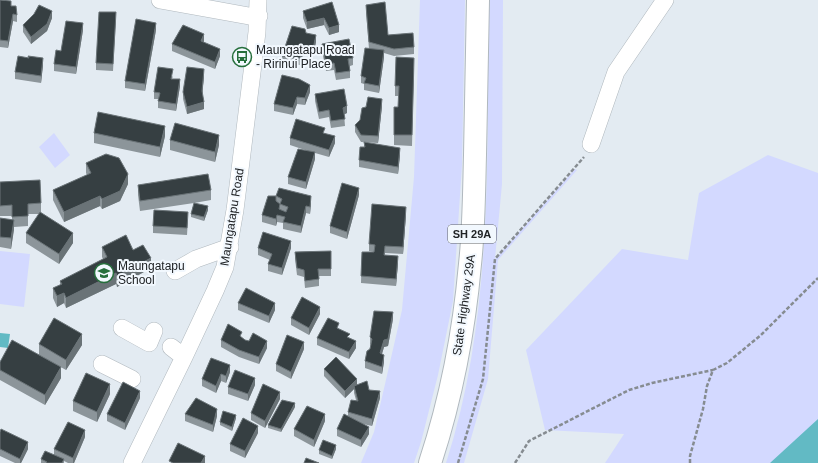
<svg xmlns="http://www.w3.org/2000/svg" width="818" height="463" font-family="Arial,sans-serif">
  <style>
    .green { fill: #d3d9ff }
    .water { fill: #62bac4 }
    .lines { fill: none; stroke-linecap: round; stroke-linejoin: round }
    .minor-casing { stroke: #b0b8be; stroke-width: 18 }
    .highway-casing { stroke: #b0b8be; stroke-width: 24 }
    .path { stroke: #868c91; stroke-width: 2.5; stroke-dasharray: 4 2; stroke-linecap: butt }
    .minor { stroke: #fff; stroke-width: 17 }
    .highway { stroke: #fff; stroke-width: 22 }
    .wall { fill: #8c959a }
    .shaded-wall { fill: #6a7377 }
    .building { fill: #363f42; stroke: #6a7377; fill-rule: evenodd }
    .labels { text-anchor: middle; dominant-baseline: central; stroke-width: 4; stroke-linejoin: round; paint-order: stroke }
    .shield { fill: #f2f8fe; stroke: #5f6367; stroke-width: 1 }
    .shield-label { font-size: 11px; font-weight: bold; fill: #202326 }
    .poi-label { font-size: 12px; fill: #202326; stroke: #f2f8fe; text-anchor: start }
    .street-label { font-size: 12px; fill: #202326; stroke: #f2f8fe }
  </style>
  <rect width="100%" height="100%" fill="#e3ebf2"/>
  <path class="green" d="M420,0H465L462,165L453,301L438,375L421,442L414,463H361L374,432L402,310L414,177Z
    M488,0H503L502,184L495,259L575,169L577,170L498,260L488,379L464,463H446C494,314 487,155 488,0Z
    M54,133L70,155L55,168L39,147Z
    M768,155L818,173V463H605L624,434L545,430L526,350L622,249L688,260L699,193Z
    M0,251L30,254L24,307L0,304Z"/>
  <path class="water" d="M0,333L10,334L8,348L0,347Z
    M818,419V463H770Z"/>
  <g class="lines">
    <defs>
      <path id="minor" d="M160,0L249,16H259
        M591,144L616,72L665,0
        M175,271L196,259L230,247
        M122,328L149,343L154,331
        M171,347L184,357
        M102,364L132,379
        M132,463L184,357L215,291L225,267L235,210L257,32L258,0"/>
      <path id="highway" d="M430,463C451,399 464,332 470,264C474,228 474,191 475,155C476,103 477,52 478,0"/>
    </defs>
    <use href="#minor" class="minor-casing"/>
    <use href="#highway" class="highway-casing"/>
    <path class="path" d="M458,463L483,379L495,259L584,157
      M515,463L529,441L629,390L652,383L713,370
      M690,463V456L703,409L707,386L713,370L727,363L761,335L818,278"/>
    <use href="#minor" class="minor"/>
    <use href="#highway" class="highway"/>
  </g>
  <path class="wall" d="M0,0L11,6L17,15V22L13,21L8,48L0,47Z
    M332,2L339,32L329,35L324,25L307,29L303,18V11Z
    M366,5L388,35L414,47V54L394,56L384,53V57L379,93L364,90V84L361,83V76L369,49L366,12Z
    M34,14L52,18L47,31L31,44L23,32V25Z
    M116,19L113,71L96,70V63Z
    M83,30L76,74L54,71V64L61,51Z
    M156,30L145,91L125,88V81Z
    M306,33L316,42L313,56L303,54L300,65L282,63V56Z
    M204,41L203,43L220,56L215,69L172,51V44Z
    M322,44L353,58V65L350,66V78L336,80L334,70L326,71L322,51Z
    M28,56L43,65L41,83L15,79V72L28,58Z
    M414,68L412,146L394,145V135L398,107L399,96H395V86Z
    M173,76L172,79L180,86L176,111L158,108V99H154V92Z
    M204,76L202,94L204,109L187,114L183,99V92Z
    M310,92L305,105L297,104L293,115L274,111V104Z
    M315,94L347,113L344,114L345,126L331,128L329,117L319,119L315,101Z
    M382,106L378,143L361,142L355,132V125Z
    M94,133L165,136L160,157L94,143Z
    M325,133L335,143L329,157L315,153V159L306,189L288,184V177L305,150L290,145V138Z
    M170,140L219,145L215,162L170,150Z
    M364,142L400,155L398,174L359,167V160L364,147Z
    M86,163L128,184L120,201L102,209L100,206L64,222L53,200V190L87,175L86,173Z
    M0,182L41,203V213L73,243L59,264L26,243V233L39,214H28V226L14,227L11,249L0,247V218L12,220V216H0Z
    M138,185L211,190V200L194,203L208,210L204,221L191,217V214L194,203L140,211L138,195Z
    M359,195L347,239L330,233V226Z
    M276,196L311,203L310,214L306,213L301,233L283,229V223L277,222L276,226L262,222V215Z
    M406,214L403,254L385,253V255L398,263L396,286L361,283L362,252H374L369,251V244Z
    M188,219L187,235L153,233V226Z
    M102,247L133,250L151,268L117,287L116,284L66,308L64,303L57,307L53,298V288L60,285V281L103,259L102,257Z
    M258,248H291L282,275L268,271V264L270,260L258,255Z
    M331,251V276H319V286L305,288L304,277L297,275L295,259V252Z
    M238,303L275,310L269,323L238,310Z
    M320,314L309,335L291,325V318Z
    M393,319L388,346L384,347L382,354L384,362L382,374L365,368V361L371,345L370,344V337Z
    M339,329L356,348L349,359L317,345V338Z
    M242,338L245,340L267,348L259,364L239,357L221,347V340Z
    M39,344L82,345L66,370L39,355Z
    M304,349L291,379L276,371V364Z
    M0,362L61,378L45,405L0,380Z
    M324,369L357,385L369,390L380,398L372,426L363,424L369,434L361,447L337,436V429L348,416V412L356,400L354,393V389L345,398L324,376Z
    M230,372L226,383L221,381L216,393L202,386V379Z
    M255,385L248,401L228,394V387Z
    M110,394L97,422L73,411V401Z
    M140,398L125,430L107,421V414Z
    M280,399L265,428L251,420V413Z
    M295,407L281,432L268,428V425Z
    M185,414L217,416L213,432L185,421Z
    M236,418L232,431L220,425V422Z
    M325,421L314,447L294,436V429Z
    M0,432L28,449L21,463H15L0,456Z
    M258,433L245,458L230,451V444Z
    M85,437L74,463H68L64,461V463H41V459L54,455V449Z
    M336,449L332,459L319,454V450Z"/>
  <path class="shaded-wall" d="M52,11V18L47,31L31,44V37Z
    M13,14V21L8,48V41Z
    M324,18V25L307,29V22Z
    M83,23V30L76,74V67Z
    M156,23V30L145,91V84Z
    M339,25V32L329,35V28Z
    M204,34V41L201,48V41Z
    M316,35V42L313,56V49Z
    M303,47V54L300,65V58Z
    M220,49V56L215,69V62Z
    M384,50V57L379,93V86Z
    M43,58V65L41,83V76Z
    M204,69V76L202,98V91Z
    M180,79V86L176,111V104Z
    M310,85V92L305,105V98Z
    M297,97V104L293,115V108Z
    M382,99V106L378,143V136Z
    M204,102V109L187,114V107Z
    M347,106V113L343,115V108Z
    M165,126V136L160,157V147Z
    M219,135V145L215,162V152Z
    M335,136V143L329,157V150Z
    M400,148V155L398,174V167Z
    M315,152V159L306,189V182Z
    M128,174V184L120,201L102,209V199Z
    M359,188V195L347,239V232Z
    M100,196V206L64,222V212Z
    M311,196V203L310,214V207Z
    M208,206V210L204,221V217Z
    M306,206V213L301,233V226Z
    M406,207V214L403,254V247Z
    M277,215V222L276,226V219Z
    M14,220V230L11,249V238Z
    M73,233V243L59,264V254Z
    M291,241V248L282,275V268Z
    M398,256V263L396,286V279Z
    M151,258V268L117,287V276Z
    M116,273V284L66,308V298Z
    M64,293V303L57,307V296Z
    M275,303V310L269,323V316Z
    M320,307V314L309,335V328Z
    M393,312V319L388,346L384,347L380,360V353Z
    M82,334V345L66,370V360Z
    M267,341V348L259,364V357Z
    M356,341V348L349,359V352Z
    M304,342V349L291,379V372Z
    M384,355V362L382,374V367Z
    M230,365V372L226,383V376Z
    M61,367V378L45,405V395Z
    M221,374V381L216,393V386Z
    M255,378V385L248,401V394Z
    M357,379V386H354V389L345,398V391Z
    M110,384V394L97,422V412Z
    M140,391V398L125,430V423Z
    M380,391V398L372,426V419Z
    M280,392V399L265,428V421Z
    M295,403V407L281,432V429Z
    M217,409V416L213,432V425Z
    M325,414V421L314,447V440Z
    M236,415V418L232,431V427Z
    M258,426V433L245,458V451Z
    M369,427V434L361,447V440Z
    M85,430V437L74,463H73V458Z
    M28,442V449L21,463H20V459Z
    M336,445V449L332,459V456Z
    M205,456V463H201Z"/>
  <path class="building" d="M0,0L11,1V6H16L17,15L13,14L8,41L0,40Z
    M332,2L339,25L329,28L324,18L307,22L303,11Z
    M385,2L388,35L413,33L414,47L394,49L369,42L366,5Z
    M39,5L52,11L47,24L31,37L23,25L34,14Z
    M99,12H116L113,64L96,63Z
    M136,19L156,23L145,84L125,81Z
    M66,21L83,23L76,67L54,64L56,50L61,51Z
    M183,25L204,34L201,41L220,49L215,62L172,44Z
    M292,26L305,29L306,33L316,35L313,49L303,47L300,58L282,56Z
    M349,39L353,58L348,59L350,71L336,73L334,63L326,64L322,44Z
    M365,48L384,50L379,86L364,83L366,78L361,76Z
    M18,56L29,58L28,56L43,58L41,76L15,72Z
    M396,57L414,58L412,135H394V107H398L399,86H395Z
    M158,67L173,69L171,79H180L176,104L158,101L160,93L154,92Z
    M187,67L204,69L202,91L204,102L187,107L183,92Z
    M282,75L299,79L310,85L305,98L297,97L293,108L274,104Z
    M344,89L347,106L343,108L345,119L331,121L329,110L319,112L315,94Z
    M368,97L382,99L378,136L361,135L355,125L360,120L362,108L366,107Z
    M98,112L165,126L160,147L94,133Z
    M296,119L325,128L323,133L335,136L329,150L290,138Z
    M175,123L219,135L215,152L170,140Z
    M364,142L400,148L398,167L359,160L360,147H365Z
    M298,149L315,152L306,182L288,177Z
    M106,154L119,158L128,174L120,191L102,199L100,196L64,212L53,190L91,173L86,163Z
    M208,174L211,190L140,201L138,185Z
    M40,180L41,203L28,204V216L12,217V205L0,206V182Z
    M342,183L359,188L347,232L330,226Z
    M279,188L311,196L310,207L306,206L301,226L283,222L285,217L277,215L276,219L262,215L268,196H276ZM276,196L282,199L280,204L276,201ZM280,204L288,207L286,212L279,209Z
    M194,203L208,206L204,217L191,214Z
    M372,204L406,207L403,247L385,246L384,255L398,256L396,279L361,276L362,252H374L375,245L369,244Z
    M154,210L188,212L187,228L153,226Z
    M40,212L73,233L59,254L26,233Z
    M0,218L14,220L11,238L0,237Z
    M263,232L291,241L282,268L268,264L272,254L258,248Z
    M126,235L133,250L143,245L151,258L117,276L116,273L66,298L64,293L57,296L53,288L62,284L60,281L107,257L102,247Z
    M331,251V269H318L319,279L305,281L304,270L297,268L295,252Z
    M246,288L275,303L269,316L238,303Z
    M302,297L320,307L309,328L291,318Z
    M374,311L393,312L388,339L384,340L380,353L384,355L382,367L365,361L367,351L370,349L372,339L370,337Z
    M54,318L82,334L66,360L39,344Z
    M328,318L339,323L337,328L350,334L347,337L356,341L349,352L317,338Z
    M228,324L242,332L240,336L245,340L249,341L253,333L267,341L259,357L239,350L221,340Z
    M287,335L304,342L291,372L276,364Z
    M12,340L61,367L45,395L0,370V362Z
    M336,357L357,379L345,391L324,369Z
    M211,358L230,365L226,376L221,374L216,386L202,379Z
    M235,370L255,378L248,394L228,387Z
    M86,373L110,384L97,412L73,401Z
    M367,381L369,390L380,391L372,419L348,412L351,400L358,401L354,386Z
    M123,382L140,391L125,423L107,414Z
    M263,384L280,392L265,421L251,413Z
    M196,398L217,409L213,425L185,414Z
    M282,400L295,403L281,429L268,425Z
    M307,406L325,414L314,440L294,429Z
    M223,411L236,415L232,427L220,422Z
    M344,414L369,427L361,440L337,429Z
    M243,418L258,426L245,451L230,444Z
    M68,422L85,430L73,458L54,449Z
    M1,429L28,442L20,459L0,449V432Z
    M323,440L336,445L332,456L319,450Z
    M178,443L205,456L201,463H173L169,461Z
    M45,451L64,459L62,463H46L47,462L41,459Z
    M306,458L319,463H304Z"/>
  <defs>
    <symbol id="bus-ring" viewBox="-11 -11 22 22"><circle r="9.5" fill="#f2f8fe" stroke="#266f3c" stroke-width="1.5"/><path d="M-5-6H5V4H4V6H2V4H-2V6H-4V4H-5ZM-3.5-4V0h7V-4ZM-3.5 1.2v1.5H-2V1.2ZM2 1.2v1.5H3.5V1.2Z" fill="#266f3c"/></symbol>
    <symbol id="school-ring" viewBox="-11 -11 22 22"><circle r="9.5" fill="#f2f8fe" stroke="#266f3c" stroke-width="1.5"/><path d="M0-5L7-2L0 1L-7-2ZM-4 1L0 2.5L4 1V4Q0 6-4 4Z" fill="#266f3c"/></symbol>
  </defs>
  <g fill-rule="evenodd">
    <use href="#bus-ring" x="231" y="46" width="22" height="22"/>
    <use href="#school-ring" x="93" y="262" width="22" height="22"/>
  </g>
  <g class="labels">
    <rect class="shield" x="448" y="225" width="48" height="18" rx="3"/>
    <g class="shield-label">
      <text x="472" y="234">SH 29A</text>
    </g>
    <g class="poi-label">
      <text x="256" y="50">Maungatapu Road<tspan x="256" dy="14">- Ririnui Place</tspan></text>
      <text x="118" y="266">Maungatapu<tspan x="118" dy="14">School</tspan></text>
    </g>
    <g class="street-label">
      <text transform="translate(232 217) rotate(-81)">Maungatapu Road</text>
      <text transform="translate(464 305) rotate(-82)">State Highway 29A</text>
    </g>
  </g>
</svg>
